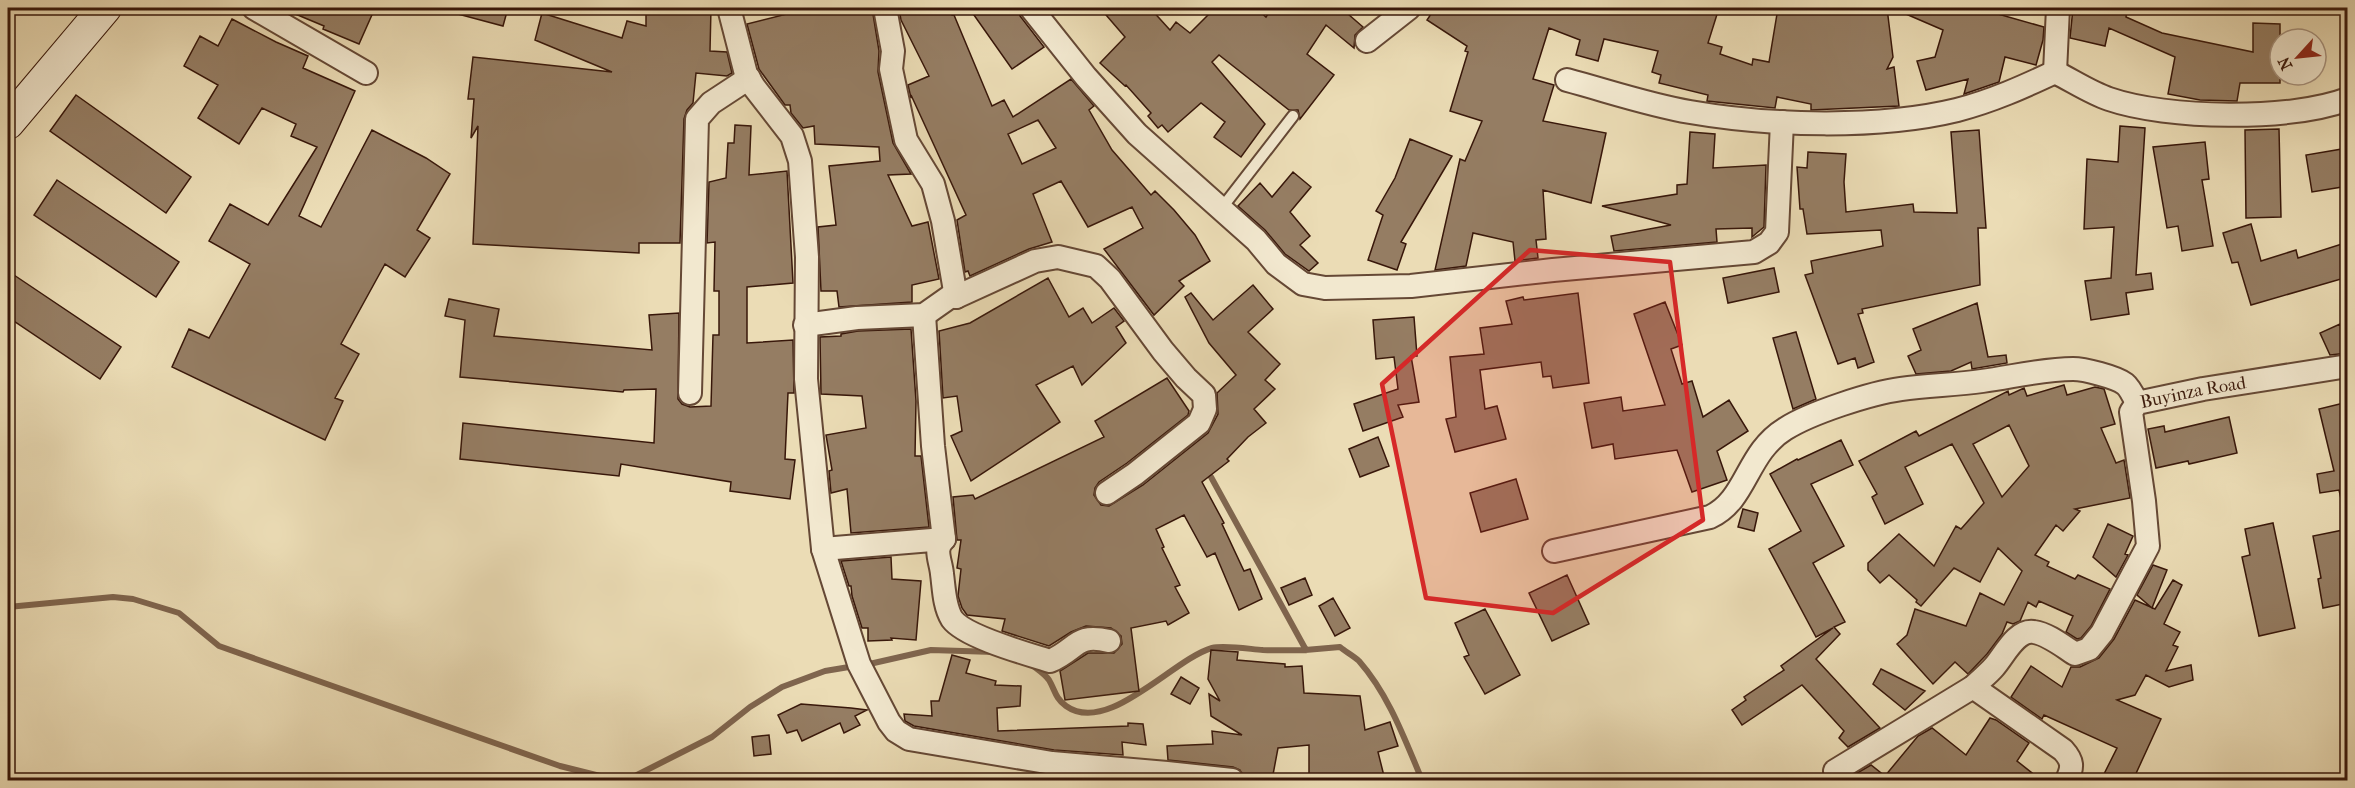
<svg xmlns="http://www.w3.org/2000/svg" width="2355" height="788" font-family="'IM FELL French Canon',serif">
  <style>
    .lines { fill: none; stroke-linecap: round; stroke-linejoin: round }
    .stream { stroke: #7f654e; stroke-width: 6 }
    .building { fill: #957d63; stroke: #38170a; stroke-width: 1.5; fill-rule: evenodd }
    .lane-casing { stroke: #654835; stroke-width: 14 }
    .street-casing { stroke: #654835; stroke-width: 26 }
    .secondary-casing { stroke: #38170a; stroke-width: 34 }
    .lane { stroke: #f2e8cf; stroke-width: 10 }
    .street { stroke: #f2e8cf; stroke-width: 22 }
    .secondary { stroke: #f2e8cf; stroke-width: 32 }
    .marked { fill: #d62828; fill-opacity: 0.2; stroke: #d62828; stroke-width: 4.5; stroke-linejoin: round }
    .labels { text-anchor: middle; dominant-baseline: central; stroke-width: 4.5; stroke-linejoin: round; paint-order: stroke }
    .street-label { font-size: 18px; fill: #38170a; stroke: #f2e8cf }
  </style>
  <rect width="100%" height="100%" fill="#ebdcb5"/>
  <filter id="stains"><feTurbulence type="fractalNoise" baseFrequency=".00333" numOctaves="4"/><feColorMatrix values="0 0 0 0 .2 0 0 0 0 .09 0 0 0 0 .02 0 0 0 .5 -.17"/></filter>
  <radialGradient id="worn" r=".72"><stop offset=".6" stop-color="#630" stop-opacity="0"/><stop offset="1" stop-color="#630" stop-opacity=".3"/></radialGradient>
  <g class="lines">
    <path class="stream" d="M1211,477L1306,650
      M8,607L113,597L133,599L179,613L219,646L560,766L616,780
      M865,665L931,650L994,652
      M1032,665C1037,669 1045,674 1049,680C1055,690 1055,698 1066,706C1108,736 1173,659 1212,648C1224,645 1249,649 1263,650C1289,651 1314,650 1340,647C1346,652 1354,656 1359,661C1389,695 1405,740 1422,780
      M627,780L712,737L750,707L782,687L825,671L855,666"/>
  </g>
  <path class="building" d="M281,8H375L359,44L323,29L324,26Z
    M455,8H508L503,26L454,13Z
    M646,8H711L710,51L727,52L732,73L727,76L696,73L693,103L687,110L684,119L680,243H639V253L473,244L478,126L471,138L474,99H468L473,57L612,72L535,40L542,13L622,38L627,21L646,26Z
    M803,8H872L879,51L878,72L893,143L911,174L888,175L912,226L928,222L939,279L912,285V302L839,307L837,291H821L818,227L836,225L829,166L880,161L879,147L815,144L814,126L803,128L791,113L790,105H785L759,69L747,24L803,10Z
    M899,8H948L952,15H954L992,106L1004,100L1013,117L1071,79L1094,106L1089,110L1112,150L1151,195L1155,191L1174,210L1195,235L1210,261L1179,281L1184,286L1154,315L1104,249L1143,228L1132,207L1088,227L1061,181L1033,194L1052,242L1029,249L970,276L968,271L965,272L957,220L966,215L911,95V98L908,85L929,76L901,20ZM1038,120L1056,148L1022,164L1008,134Z
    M969,8H1017L1020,16L1044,47L1012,69Z
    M1100,8H1150L1170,30L1176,22L1190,33L1215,8H1256L1266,17L1272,8H1341L1363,27L1355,35L1354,48L1326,25L1307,54L1334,75L1300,119L1298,110H1289L1219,55L1212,62L1265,124L1241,157L1214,137L1225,122L1201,103L1168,132L1162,125L1158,128L1148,116L1151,113L1126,85L1125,86L1100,63L1125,37Z
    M1435,8H1719L1708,43L1722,47L1720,54L1752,65L1753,59L1769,62L1778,8H1887L1893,57L1887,69L1894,67L1899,106L1811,110V104L1777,97L1775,108L1707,101L1708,95L1659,83L1661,75L1652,72L1658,51L1604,39L1598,61L1576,55L1580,40L1549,28L1533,79L1554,85L1543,121L1606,133L1591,203L1543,190L1546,239L1536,240L1538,258L1515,261L1513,242L1473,233L1466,266L1435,270L1460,159L1465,161L1482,121L1450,111L1468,52L1465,51L1467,46L1427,20Z
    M1892,8H1977L2044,27L2043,40L2036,65L2005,57L1999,82L1964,94L1968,79L1926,90L1917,61L1935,57L1943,30Z
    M2073,8L2101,12V8H2127L2126,17L2162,33L2253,52V23L2280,24V83H2240L2237,101L2200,100L2168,94L2175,57L2109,28L2105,46L2070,38Z
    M232,19L276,42L308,56L303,68L355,91L299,216L321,227L372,130L426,158L450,174L417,230L430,238L405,277L385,264L341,344L359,354L335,398L343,401L325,440L172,367L189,329L209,338L250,264L209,241L230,204L268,225L317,147L291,136L296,124L262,108L239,144L198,118L218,85L184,66L200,36L218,46Z
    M76,95L191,177L166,213L50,131Z
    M735,125L751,126L749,175L787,171L793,283L747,287V343L793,340L794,393H788L785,459L795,460L790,499L730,491L731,482L621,464L619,476L460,459L463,423L654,443L656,389L624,390L623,392L460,377L465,320L445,316L449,299L499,309L494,336L652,350L649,315L679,313L678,399L682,404L690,407L711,406L713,335H719V291H714L715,242L707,243L709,182L726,178L728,143H734Z
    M2120,126L2145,128L2136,275L2151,273L2153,289L2126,293L2129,314L2091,320L2085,281L2111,278L2114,227L2084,229L2087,159L2118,162Z
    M2279,129L2281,217L2246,218L2245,130Z
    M1979,130L1986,228H1978L1980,285L1862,309L1863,313L1858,314L1874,362L1858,368L1855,358L1838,364L1805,275L1813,273L1811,261L1883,246L1881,230L1807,234L1803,209H1800L1797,167L1807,168L1808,152L1846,154L1844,182L1846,212L1913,204L1914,212L1957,213L1951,132Z
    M1690,132L1715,134L1713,168L1766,165L1764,227L1752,237V228L1716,229L1717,242L1614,251L1611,236L1671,225L1602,206L1677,194V185L1687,184Z
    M1410,139L1452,156L1401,242L1406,244L1397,270L1368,260L1383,215L1376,211L1395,178Z
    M2205,142L2209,179L2202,180L2213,246L2182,251L2178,226L2167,228L2153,147Z
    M2348,148V186L2312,192L2306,155Z
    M1293,172L1311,187L1290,212L1310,236L1300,245L1318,263L1309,271L1285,254L1265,230L1238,206L1260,183L1272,197Z
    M57,180L179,262L156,297L34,215Z
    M2251,224L2261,261L2296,250L2298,258L2348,242V277L2251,305L2238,262L2232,263L2223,233Z
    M1774,268L1779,292L1728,303L1723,278Z
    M8,271L121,347L100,379L8,317Z
    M1048,278L1069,317L1083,308L1092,323L1114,308L1124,321L1116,327L1126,343L1082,385L1073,366L1036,385L1060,422L971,481L951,436L962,431L957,396L943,398L939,331L970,323Z
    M1253,285L1273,309L1248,332L1280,364L1265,380L1275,389L1254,409L1266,423L1248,437L1227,459L1229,461L1202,482L1224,523L1222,524L1244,571L1250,569L1262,599L1239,610L1215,553L1207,557L1184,515L1156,529L1164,547L1162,548L1180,585L1175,587L1189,613L1168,625L1166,621L1131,628L1139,691L1065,700L1060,671L1088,653H1114L1122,644L1121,636L1111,628L1086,626L1071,632L1049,646L1002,631L1005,619L967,615L962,608L958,596L961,569L957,568L961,540H957L953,497L973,495L975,499L1104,437L1095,421L1167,378L1189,411L1188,415L1127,463L1099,482L1095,488L1094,495L1101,505L1109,506L1143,485L1208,433L1218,414L1217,393L1236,375L1209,343L1185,297L1191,293L1213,320Z
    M1578,293L1589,383L1553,388L1551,376L1543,377L1541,362L1480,370L1485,409L1497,406L1506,439L1455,452L1446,419L1456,417L1450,357L1484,354L1480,328L1512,324L1506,301L1523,297L1524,300Z
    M1665,302L1682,345L1671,349L1682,384L1692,381L1703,417L1729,400L1748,431L1717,451L1727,480L1692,492L1677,450L1615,459L1613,444L1592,448L1584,403L1621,397L1623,411L1665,405L1634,314Z
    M1977,303L1988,357L2006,355L2007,363L1972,369L1971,362L1951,371L1916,374L1908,356L1921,350L1913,329Z
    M1414,317L1417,356H1411L1419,402L1398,405L1403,417L1363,431L1354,404L1398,389L1394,357L1376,359L1373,320Z
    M2340,324L2348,339V353L2330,355L2320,333Z
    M911,329L916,401L915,456H921L929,527L851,533L847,489L831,493L829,471L832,470L826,435L866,428L862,396L821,394L820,337L841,336V334L858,331Z
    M1796,332L1816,399L1793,409L1773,338Z
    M2064,385L2067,395L2095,387L2104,389L2115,424L2101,428L2116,463L2124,460L2130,498L2075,509L2080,511L2063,531L2056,525L2035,555L2049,562L2047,566L2075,579L2078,575L2110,589L2091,626L2081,638L2077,639L2066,632L2073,616L2039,601L2036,607L2028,602L2020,621L2013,624L2007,622L2002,634L1987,654L1968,674L1955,662L1933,684L1897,644L1907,635L1915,609L1966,626L1980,593L2004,605L2022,571L1998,548L1980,582L1954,568L1921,606L1916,602L1917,600L1889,575L1880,583L1868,570V563L1899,534L1934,566L1956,526L1961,529L1984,503L1952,444L1905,467L1923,504L1885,524L1872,497L1877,494L1859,461L1916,431L1919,436L2008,391L2009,395L2024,388L2027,396ZM2009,425L2029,466L2002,497L1973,444Z
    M2348,402V498L2341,499L2339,490L2320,493L2317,474L2334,471L2319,409Z
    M2229,417L2237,453L2189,464L2188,461L2156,468L2148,429L2164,426L2165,432Z
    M1378,437L1389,466L1360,477L1349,449Z
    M1841,440L1853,465L1811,484L1844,546L1813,563L1845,622L1834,627L1840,634L1816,659L1880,728L1848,747L1839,738L1844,731L1802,685L1742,725L1732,710L1746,700L1744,697L1784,670L1781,666L1833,628L1816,637L1769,549L1801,531L1770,474L1797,459L1798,460Z
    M1516,479L1528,519L1481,532L1470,493Z
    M1743,509L1758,513L1754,531L1738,527Z
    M2273,523L2295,628L2259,636L2242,557L2250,555L2245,529Z
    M2108,524L2133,536L2125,554L2128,555L2116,577L2093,557Z
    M2348,529V603L2323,608L2318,579L2321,578L2313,536Z
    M891,557L892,579L921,581L916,640L891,638L892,640L868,641V628H862L852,596L851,586H849L841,561Z
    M2153,565L2167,570L2152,608L2137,595Z
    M1567,575L1589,624L1552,641L1529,593Z
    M1305,578L1312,595L1289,605L1281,588Z
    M2173,580L2182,585L2164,624L2180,632L2173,645L2178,647L2166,671L2191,665L2193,680L2169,687L2146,675L2135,695L2117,700L2161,719L2133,780H2101L2117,748L2044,715L2042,719L2011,697L2031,666L2062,687L2071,667H2080L2099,658L2114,639L2135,600L2155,609Z
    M1333,598L1350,628L1335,636L1319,606Z
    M1485,609L1520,675L1485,694L1464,657L1469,655L1455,623Z
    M1211,650L1238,652L1237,660L1285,664V667L1302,666L1304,693L1360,696L1365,730L1390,722L1398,746L1378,752L1385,780H1309V745L1278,748L1272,780H1245L1240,770L1233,767L1168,760L1167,746L1213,744L1212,731L1242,735L1211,716L1209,694L1220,701L1208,679Z
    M952,655L970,660L966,673L996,681L995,685L1021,686L1020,706L997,708L998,731L1128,726V723L1143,724L1146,745L1122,742L1123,755L1054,750L914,726L905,721L904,714L932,716L931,701H939Z
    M1881,669L1925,691L1905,710L1873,684Z
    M1181,677L1199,688L1190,704L1171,694Z
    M801,704L851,708L867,710L855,716L860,725L844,733L840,723L802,741L797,730L787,733L778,715Z
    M1990,718L1996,720L2029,743L2017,761L2041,780H1845L1871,765L1885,776L1918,736L1932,728L1966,755Z
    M769,735L771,754L754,756L752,737Z"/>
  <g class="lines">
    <defs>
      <path id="lane" d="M1221,209L1293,116"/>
      <g id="street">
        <path d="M254,8L366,73"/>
        <path d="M729,8L746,74L754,87L792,136L800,161L807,257L806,379L823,549L859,664L889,722L896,731L909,739L1052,763L1167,773L1232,780"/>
        <path d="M885,8L893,51L891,69L906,140L933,184L943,221L956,297"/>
        <path d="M1031,8L1086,77L1137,134L1256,240L1276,264L1303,284L1325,288L1411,286L1553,270L1754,252L1769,243L1777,232L1782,122"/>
        <path d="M1367,41L1409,8"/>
        <path d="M2055,72C2073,81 2091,93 2109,99C2167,119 2290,121 2348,99"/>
        <path d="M2055,72L2058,8"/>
        <path d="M1567,80C1608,91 1649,105 1690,112C1770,126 1879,129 1957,110C1992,101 2023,87 2055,72"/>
        <path d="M924,315L933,446L944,539"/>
        <path d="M805,325L857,318L924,315L951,296L956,297L1035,261L1058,257L1096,266L1110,279L1163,351L1186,378L1204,395L1205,409L1199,423L1135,474L1107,493"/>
        <path d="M690,393L697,119L711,103L749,78"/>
        <path d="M823,549L944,539C933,549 941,561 942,574C944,588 944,606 952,619C965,637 1028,654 1050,661C1078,649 1075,633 1109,641"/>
        <path d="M1554,551L1710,517C1747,500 1746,453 1785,429C1810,413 1871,393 1901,389C1928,385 1955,385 1982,381C2012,377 2043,369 2073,369C2084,369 2116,377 2125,384C2130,388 2134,397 2137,403"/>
        <path d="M1973,687L2063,750C2073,761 2073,767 2067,780"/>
        <path id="s1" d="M1835,771L1973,687C1980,680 1988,674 1994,667C2004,656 2016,629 2034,632C2048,634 2064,647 2075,654L2089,649L2102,633L2148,546L2144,501L2131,412L2137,403L2203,389L2348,366"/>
      </g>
      <path id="secondary" d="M8,123L105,8"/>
    </defs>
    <use href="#lane" class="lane-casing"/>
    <use href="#street" class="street-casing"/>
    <use href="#secondary" class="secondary-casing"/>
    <use href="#lane" class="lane"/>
    <use href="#street" class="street"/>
    <use href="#secondary" class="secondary"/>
  </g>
  <path class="marked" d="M1530,250L1670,262L1703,520L1553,613L1426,598L1382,384Z"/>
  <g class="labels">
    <g class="street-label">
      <text stroke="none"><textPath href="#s1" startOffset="630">Buyinza Road</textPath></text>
    </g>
  </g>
  <rect width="2355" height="788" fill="none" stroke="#ebdcb5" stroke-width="30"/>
  <rect x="9" y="9" width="2337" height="770" fill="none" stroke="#38170a" stroke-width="3"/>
  <rect x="15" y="15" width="2325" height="758" fill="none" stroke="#38170a" stroke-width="1.5"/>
  <g transform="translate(2298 57) rotate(243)"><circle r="28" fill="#f2e8cf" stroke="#a89480" stroke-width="1.5"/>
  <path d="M0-4.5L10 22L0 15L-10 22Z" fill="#8f2418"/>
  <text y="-9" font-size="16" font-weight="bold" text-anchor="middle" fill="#38170a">N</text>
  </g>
  <rect width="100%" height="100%" filter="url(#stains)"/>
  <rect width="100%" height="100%" fill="url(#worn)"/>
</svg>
